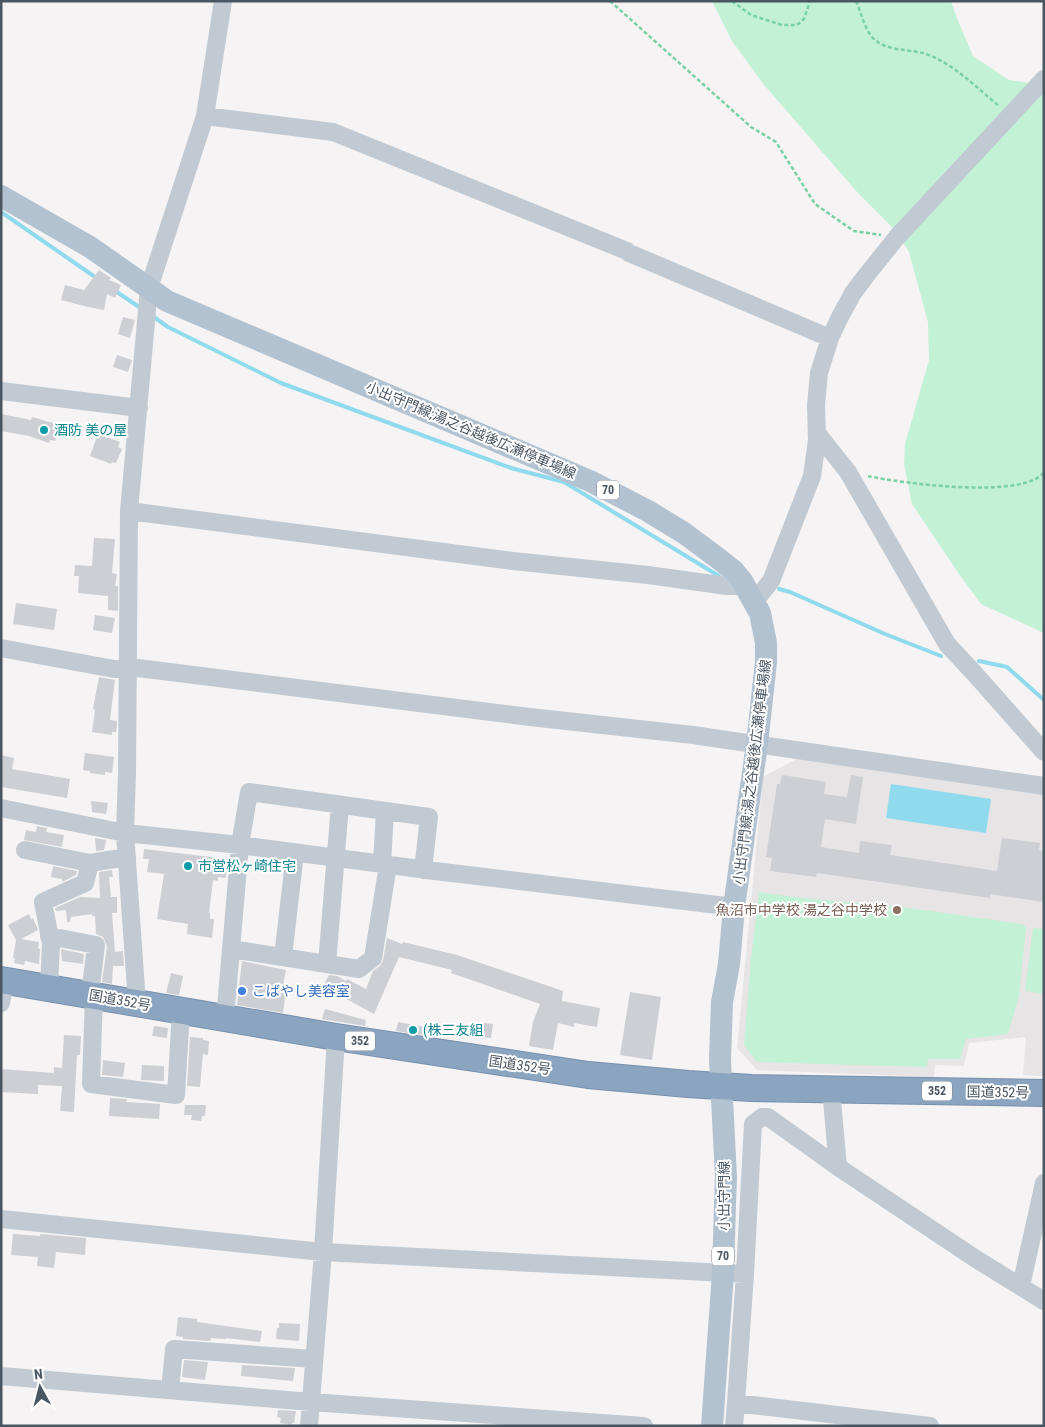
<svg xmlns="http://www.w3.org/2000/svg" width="1045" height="1427" font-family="'Roboto Condensed','Noto Sans JP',sans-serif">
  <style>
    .education { fill: #e6e4e5 }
    .green { fill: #c3f1d5 }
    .water { fill: #90daee }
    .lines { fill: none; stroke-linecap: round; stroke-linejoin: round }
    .stream { stroke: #90daee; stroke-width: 4 }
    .building { fill: #cdcfd5 }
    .highway-casing { stroke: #7690ad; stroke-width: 28 }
    .path { stroke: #7ad0a6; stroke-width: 2.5; stroke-dasharray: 4 2.5; stroke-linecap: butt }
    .minor { stroke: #c1cad2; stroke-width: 18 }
    .major { stroke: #b3c2d1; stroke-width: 22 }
    .highway { stroke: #8ba5c1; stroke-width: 26 }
    .culture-dot { fill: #0f9aa8; stroke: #fff; stroke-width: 2 }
    .education-dot { fill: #8d6e63; stroke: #fff; stroke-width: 2 }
    .shop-dot { fill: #3f7fe0; stroke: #fff; stroke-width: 2 }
    .labels { text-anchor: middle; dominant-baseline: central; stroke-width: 4; stroke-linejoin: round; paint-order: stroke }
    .shield { fill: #fff; stroke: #808990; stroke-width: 1 }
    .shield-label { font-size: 12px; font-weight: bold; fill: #4a5661 }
    .culture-label { font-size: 14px; fill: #0d838f; stroke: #fff; text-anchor: start }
    .street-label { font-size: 14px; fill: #4a5661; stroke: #fff }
    .education-label { font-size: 14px; fill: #785e54; stroke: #fff; text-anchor: end }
    .shop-label { font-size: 14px; fill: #366cbe; stroke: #fff; text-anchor: start }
  </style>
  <rect width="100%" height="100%" fill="#f5f3f3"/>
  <path class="education" d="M804,755L1044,791V1076L1023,1075L1026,1037L969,1043L964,1066L935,1065L934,1077L757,1070L737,1048L763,777Z"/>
  <path class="green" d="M712,1H951L956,16L973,56L1009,80L1044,85V633L981,604L957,571L912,504L904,464L905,444L929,360L928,322L909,252L895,230L858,193L765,86L732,41Z
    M759,892L802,898L910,908L1022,924L1026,927L1019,996L1008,1034L966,1039L960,1059H928L927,1067L757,1062L744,1045L751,959Z
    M1033,928L1044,929V994L1025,991Z"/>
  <path class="water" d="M891,784L991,799L986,833L886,818Z"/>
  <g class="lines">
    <path class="stream" d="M1,212L98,279
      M114,290L142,309
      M151,315L168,327L281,383L511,468L564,482L719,576
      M779,589L790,592L885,634L941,656
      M979,661L1007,667L1044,700"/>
  </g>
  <path class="building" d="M99,270L111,278L109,280L121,285L115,298L107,294L104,310L88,307L61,300L65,285L84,290Z
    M123,317L135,320L130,338L118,334Z
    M117,355L132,360L128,372L113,367Z
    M1,414L31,420L32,417L60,425L55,441L50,440L49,443L29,436L1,431Z
    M98,434L120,442L118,447L122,449L116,463L112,462L111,464L90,456Z
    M94,538L115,539L112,573L117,574L115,586H118V611L108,610V596L78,593L79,576H74L75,565L92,566Z
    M16,603L57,609L54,630L13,624Z
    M95,615L115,618L112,633L93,630Z
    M99,677L115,680L110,720L117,721V725L116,732H112V735L92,732L95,710L93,709Z
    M85,753L114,757L112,773L105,772V775L90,773V771L83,770Z
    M1,755L14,758L12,769L70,779L67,798L1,787Z
    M782,775L826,782L824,794L847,797L851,775L863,777L856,824L825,819L821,847L859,853L860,841L892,845L890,855L997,871L1002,838L1040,843L1039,850L1044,851V902L990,894V898L817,873L816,877L770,871L772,858L766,857L777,784H780Z
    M91,801L108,803L106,814L92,812Z
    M37,826L47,828L46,832L64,835L62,847L24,840L26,830L36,832Z
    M95,838L106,840L104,850L96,851Z
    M144,849L228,859L226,878L218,877V881L213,880L209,913H210V919H214L212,938L187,934L188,924L157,919L164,874L147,872L149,859H143Z
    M53,866L77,871L76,875L62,882V879L51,877Z
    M112,870L113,877H109L111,897H117V913H112L115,952L123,951L124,966H113L112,984L102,982L107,946L103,937L96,934L95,916H92V914L71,917L70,922H67L66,910L56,911L55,908L80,897L100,898L99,872Z
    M29,914L31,919L33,918L38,930L21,939L39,942L38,948L40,949L39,964L25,961L24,965L14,963L15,958H13L16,940L8,925Z
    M387,938L402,944L403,942L457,955L563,991L562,1001L600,1008L597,1027L574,1023V1027L558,1023L553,1050L529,1046L533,1022L540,1004L451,973L452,970L399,957L374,1014L323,986L329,975L337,976L346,981L347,979L366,989L373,971L380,966L383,960Z
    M61,949L84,954L83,964L62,961Z
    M242,961L286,970L282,990L286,991L283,1013L237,1005Z
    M171,973L183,976L179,995L166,993Z
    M630,992L661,997L652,1060L620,1055Z
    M325,1009L366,1020L365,1026L322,1019Z
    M398,1022L430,1028L428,1036L396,1031Z
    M475,1022L493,1024L491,1038L473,1036Z
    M154,1026L168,1028L167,1038L152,1036Z
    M64,1035L81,1036L80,1055H77L74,1112L60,1111L62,1086L38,1085V1094L1,1092V1069L54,1073V1067L62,1068Z
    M190,1037L203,1038V1040L209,1041L208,1055L203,1054L200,1087L187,1086Z
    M103,1060L125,1063L123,1077L102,1075Z
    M142,1065L164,1066V1081L141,1080Z
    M110,1098L127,1099L126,1102L160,1104L159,1119L109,1116Z
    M185,1105H206L205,1116H202L201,1121L191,1120L192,1115H184Z
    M13,1234L40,1236V1234L86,1238L85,1255L56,1252L54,1268L37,1266L38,1257L11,1255Z
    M178,1317L197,1319V1322L262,1331L260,1342L226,1338V1339L211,1338L210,1341L183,1339V1337L176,1336Z
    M279,1323L300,1324L299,1341L276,1339L277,1328H279Z
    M184,1360L208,1362L205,1380L182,1377Z
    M242,1365L295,1368L293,1381L241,1376Z
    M278,1410L296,1411L294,1423H292V1425L280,1423L281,1418L277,1417Z"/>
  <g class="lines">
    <defs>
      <path id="highway" d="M1,980L336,1037L588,1075L688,1084L751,1088L1044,1093"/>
    </defs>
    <use href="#highway" class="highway-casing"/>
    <path class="path" d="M610,1L751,127L776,142L815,204L854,231L881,235
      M732,1L751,15L782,25H797L804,19L810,1
      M856,1C861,13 864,27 872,37C884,51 907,49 923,53C952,62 976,87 999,106
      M868,476C899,483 1025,500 1044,472"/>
    <path class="minor" d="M205,116L333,132L627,251L629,253L830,338
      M1,391L139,408
      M817,433L848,472L947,644L974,673L1044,752
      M129,511L513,561L648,575L727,586H737L742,581
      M754,602L771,581L812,476L817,440L816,405L819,373L830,338L840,317L853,293L865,277L897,237L1044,79
      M1,648L114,669L138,668L530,717L693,735L1044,786
      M1,808L125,833L240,845L435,871L734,907
      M25,850L90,863
      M382,864L385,811
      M49,936L96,945L90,995
      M231,949L359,969L373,958L388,865
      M283,957L295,853
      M327,964L340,805
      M49,988L51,943L43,902L85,883L90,863L127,857
      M94,995L91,1084L176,1095L181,1011
      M1,1003L5,981
      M137,1003L125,833L127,772L129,511L149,288L205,116L223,1
      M225,1019L240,845L249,792L429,817L423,870
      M831,1089L838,1167
      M1,1219L323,1252L745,1274L753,1124L762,1117H768L838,1167L976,1259L1044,1301
      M1021,1286L1044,1183
      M1,1376L311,1402L644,1426
      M170,1390L174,1349L314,1359
      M736,1403L745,1274
      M309,1426L323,1252L336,1037
      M734,1426L736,1403L930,1426"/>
    <path class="major" d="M1,196L90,247L167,301L590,481L648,511L684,533L719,559L734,571L742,581L760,613L766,643V662L757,744L734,907L729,964L722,1002L720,1060L726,1177L725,1204L723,1273L712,1426"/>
    <use href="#highway" class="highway"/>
  </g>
  <g class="culture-dot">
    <circle cx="44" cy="430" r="5"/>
    <circle cx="188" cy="866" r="5"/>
    <circle cx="413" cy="1030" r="5"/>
  </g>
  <circle class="education-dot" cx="897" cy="910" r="5"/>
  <circle class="shop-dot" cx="242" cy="991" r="5"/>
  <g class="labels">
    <g class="shield">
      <rect x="597" y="480.5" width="22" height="19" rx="4"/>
      <rect x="345" y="1031.5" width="30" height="19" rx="4"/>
      <rect x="922" y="1081.5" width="30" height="19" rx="4"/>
      <rect x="712" y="1246.5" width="22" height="19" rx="4"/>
    </g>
    <g class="shield-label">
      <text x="608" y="490">70</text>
      <text x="360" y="1041">352</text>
      <text x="937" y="1091">352</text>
      <text x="723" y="1256">70</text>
    </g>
    <g class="culture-label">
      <text x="54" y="430">酒防 美の屋</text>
      <text x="198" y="866">市営松ヶ崎住宅</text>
      <text x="423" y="1030">(株三友組</text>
    </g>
    <g class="street-label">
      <text transform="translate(471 430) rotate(23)">小出守門線;湯之谷越後広瀬停車場線</text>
      <text transform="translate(752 772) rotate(-83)">小出守門線;湯之谷越後広瀬停車場線</text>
      <text transform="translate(120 1000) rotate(10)">国道352号</text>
      <text transform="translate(520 1065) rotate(8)">国道352号</text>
      <text transform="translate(998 1092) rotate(1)">国道352号</text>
      <text transform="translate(724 1196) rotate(-90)">小出守門線</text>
    </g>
    <g class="education-label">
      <text x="887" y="910">魚沼市中学校 湯之谷中学校</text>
    </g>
    <g class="shop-label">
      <text x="252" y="991">こばやし美容室</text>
    </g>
  </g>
  <rect width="1045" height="1427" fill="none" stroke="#4a5661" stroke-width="5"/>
  <g transform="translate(40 1387) rotate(353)" stroke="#ffffff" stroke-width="4" paint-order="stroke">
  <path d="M0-4L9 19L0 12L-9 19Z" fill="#4a5661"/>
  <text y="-8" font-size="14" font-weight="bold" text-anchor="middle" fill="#4a5661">N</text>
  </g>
</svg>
